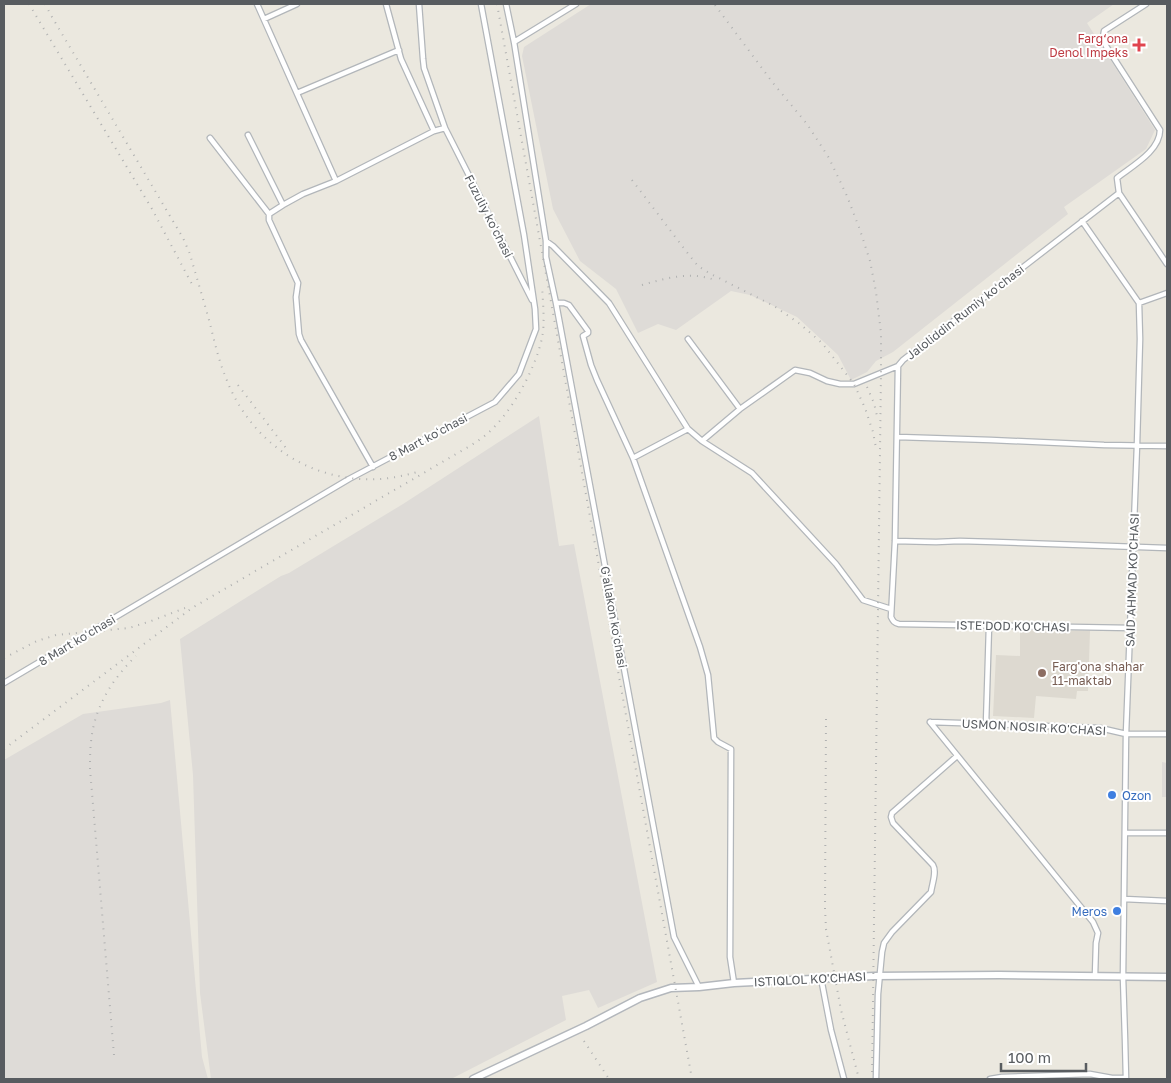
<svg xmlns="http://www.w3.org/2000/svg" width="1171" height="1083" font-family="'Golos Text',sans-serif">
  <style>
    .industrial { fill: #dedbd7 }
    .education { fill: #ddd9d0 }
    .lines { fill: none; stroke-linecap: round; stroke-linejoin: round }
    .street-casing { stroke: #b2b6ba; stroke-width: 7 }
    .secondary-casing { stroke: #b3b7bc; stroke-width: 9 }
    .street { stroke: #fff; stroke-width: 4.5 }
    .secondary { stroke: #fff; stroke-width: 6 }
    .rail { stroke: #b0b1b1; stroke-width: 2; stroke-dasharray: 1 6; stroke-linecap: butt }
    .health-dot { fill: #e0444e; stroke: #fff; stroke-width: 2 }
    .education-dot { fill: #8d6e63; stroke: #fff; stroke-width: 2 }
    .shop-dot { fill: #3f7fe0; stroke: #fff; stroke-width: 2 }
    .labels { text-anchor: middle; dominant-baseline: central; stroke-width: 4; stroke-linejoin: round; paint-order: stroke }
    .health-label { font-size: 12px; fill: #be3a42; stroke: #fff; text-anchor: end }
    .street-label { font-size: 12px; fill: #585c60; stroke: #fff }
    .education-label { font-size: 12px; fill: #785e54; stroke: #fff; text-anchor: start }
    .shop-label { font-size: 12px; fill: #366cbe; stroke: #fff; text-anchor: start }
  </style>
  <rect width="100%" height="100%" fill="#ebe8df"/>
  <path class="industrial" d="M591,4H1114L1087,23L1155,130L1146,149L1064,207L1068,214L893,352L876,361L867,372L851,380L838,355L797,317L750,295L731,291L676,330L658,324L638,333L616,289L580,261L553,209L522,56L524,47Z
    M539,416L559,546L574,544L657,982L598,1008L589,990L562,996L566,1020L451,1079H211L200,993L193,775L180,639L281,576L289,573L403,504Z
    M170,700L202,1057L208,1079H4V760L83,714L161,703Z
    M1162,762L1167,763V797H1162Z"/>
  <path class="education" d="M1020,630L1090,631L1088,691H1077L1076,699L1036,696L1034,718L993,716L996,655L1020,656Z"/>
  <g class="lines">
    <defs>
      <path id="street" d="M257,4L336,181
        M386,4L401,59L434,131
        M419,4L423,59L424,68L445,128L532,300
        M506,4L514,42L546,241V257L556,303L674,937L699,987
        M1146,4L1104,31L1103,37L1106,46L1160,130C1160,151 1132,166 1117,178L1119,193L1167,264
        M264,19L297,4
        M514,42L576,4
        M297,93L399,50
        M248,135L283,205
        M210,138L269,214V220L298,283L296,297L297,310L299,334L301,340L373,467
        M1119,193L903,360L898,366L895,541L891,617C893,621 894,623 899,624L1131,628
        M269,214L283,205L303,194L336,181L434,131L445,128
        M1082,221L1139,303L1140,339L1137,445L1126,734L1123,977L1125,1039L1126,1079
        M546,241L553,246L609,303L688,429L702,441L752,473L836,564L863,600L891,609
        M556,303H564L569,305L588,331V333L583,336L591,365L597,380L633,458L700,647L708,675L714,738L718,742L731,749L730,957L734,983
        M1139,303L1167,293
        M688,339L740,409
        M898,437L991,440L1104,445L1167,446
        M702,441L740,409L795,370L810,373L827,381L840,384H854L898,366
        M633,458L688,429
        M895,541L936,542L960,541L995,542L1167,548
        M4,683L349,479L495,402L519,374L536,329L535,309L524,235L481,4
        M930,722L1093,922L1098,933L1096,943L1095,976
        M930,722L1100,728L1126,734H1167
        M986,724L989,626
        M1125,833H1167
        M1124,899L1167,901
        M821,978L831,1030L844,1079
        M876,1079L878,994L882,952L884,943L892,932L931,892C932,884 937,872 933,865L893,823L891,817L892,813L957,756
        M990,1079L1002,1077L1090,1074L1112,1078H1126"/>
      <path id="secondary" d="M473,1079L586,1026L640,998L671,988L699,987L734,983L874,976L999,975L1167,977"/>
    </defs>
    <use href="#street" class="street-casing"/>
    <use href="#secondary" class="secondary-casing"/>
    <use href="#street" class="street"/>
    <use href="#secondary" class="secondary"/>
    <path class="rail" d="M29,4L152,209L194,288
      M45,4L52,17L183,238L190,254C196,276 203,298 209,320C214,339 218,359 226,378C242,421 276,456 320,471C353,482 383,482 417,472
      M497,4L692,1079
      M715,5L773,83L807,124L829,158L847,196L860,230L870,261L876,292L881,333V373L872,1079
      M632,180L689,255L698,266L709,273L774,306L800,324L822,343L854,384L865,408L873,432L876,448
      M642,285C667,278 690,271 715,280
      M238,385L286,448
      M867,387L874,403L877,416
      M4,658L37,641L56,635L129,628L151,621L185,608
      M826,719L825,908L826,929L841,1010L859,1079
      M4,749L192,608L451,457C463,450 476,443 487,434C512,412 535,370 542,338C545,324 543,302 542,287
      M584,1041L609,1079
      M114,1055L90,769C90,760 90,751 91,742C94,708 112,679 136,656"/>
  </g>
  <path class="health-dot" d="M1136.5 37.5h5v5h5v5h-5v5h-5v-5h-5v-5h5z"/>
  <circle class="education-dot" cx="1042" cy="673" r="5"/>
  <g class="shop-dot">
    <circle cx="1112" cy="795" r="5"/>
    <circle cx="1117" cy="911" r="5"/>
  </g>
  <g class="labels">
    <g class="health-label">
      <text x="1128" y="38">Farg‘ona<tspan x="1128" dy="14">Denol Impeks</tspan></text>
    </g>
    <g class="street-label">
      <text transform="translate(489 216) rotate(63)">Fuzuliy koʻchasi</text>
      <text transform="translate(965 312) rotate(-38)">Jaloliddin Rumiy koʻchasi</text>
      <text transform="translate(428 437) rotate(-28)">8 Mart koʻchasi</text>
      <text transform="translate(1132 580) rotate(-88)">SAID AHMAD KO'CHASI</text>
      <text transform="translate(614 617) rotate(80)">Gʻallakon koʻchasi</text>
      <text transform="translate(1013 626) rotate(1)">ISTE'DOD KO'CHASI</text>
      <text transform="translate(77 640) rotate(-31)">8 Mart koʻchasi</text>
      <text transform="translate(1034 727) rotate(3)">USMON NOSIR KO'CHASI</text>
      <text transform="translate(810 979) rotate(-3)">ISTIQLOL KO'CHASI</text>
    </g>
    <g class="education-label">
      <text x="1052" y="666">Farg'ona shahar<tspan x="1052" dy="14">11-maktab</tspan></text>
    </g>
    <g class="shop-label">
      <text x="1122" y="795">Ozon</text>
      <text x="1107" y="911" text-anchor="end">Meros</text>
    </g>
  </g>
  <rect width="1171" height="1083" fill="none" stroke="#585c60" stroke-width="10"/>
  <path d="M1001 1063v8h85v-8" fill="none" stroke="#585c60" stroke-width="2.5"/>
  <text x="1008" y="1063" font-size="15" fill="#585c60" stroke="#ffffff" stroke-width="4" paint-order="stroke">100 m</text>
</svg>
